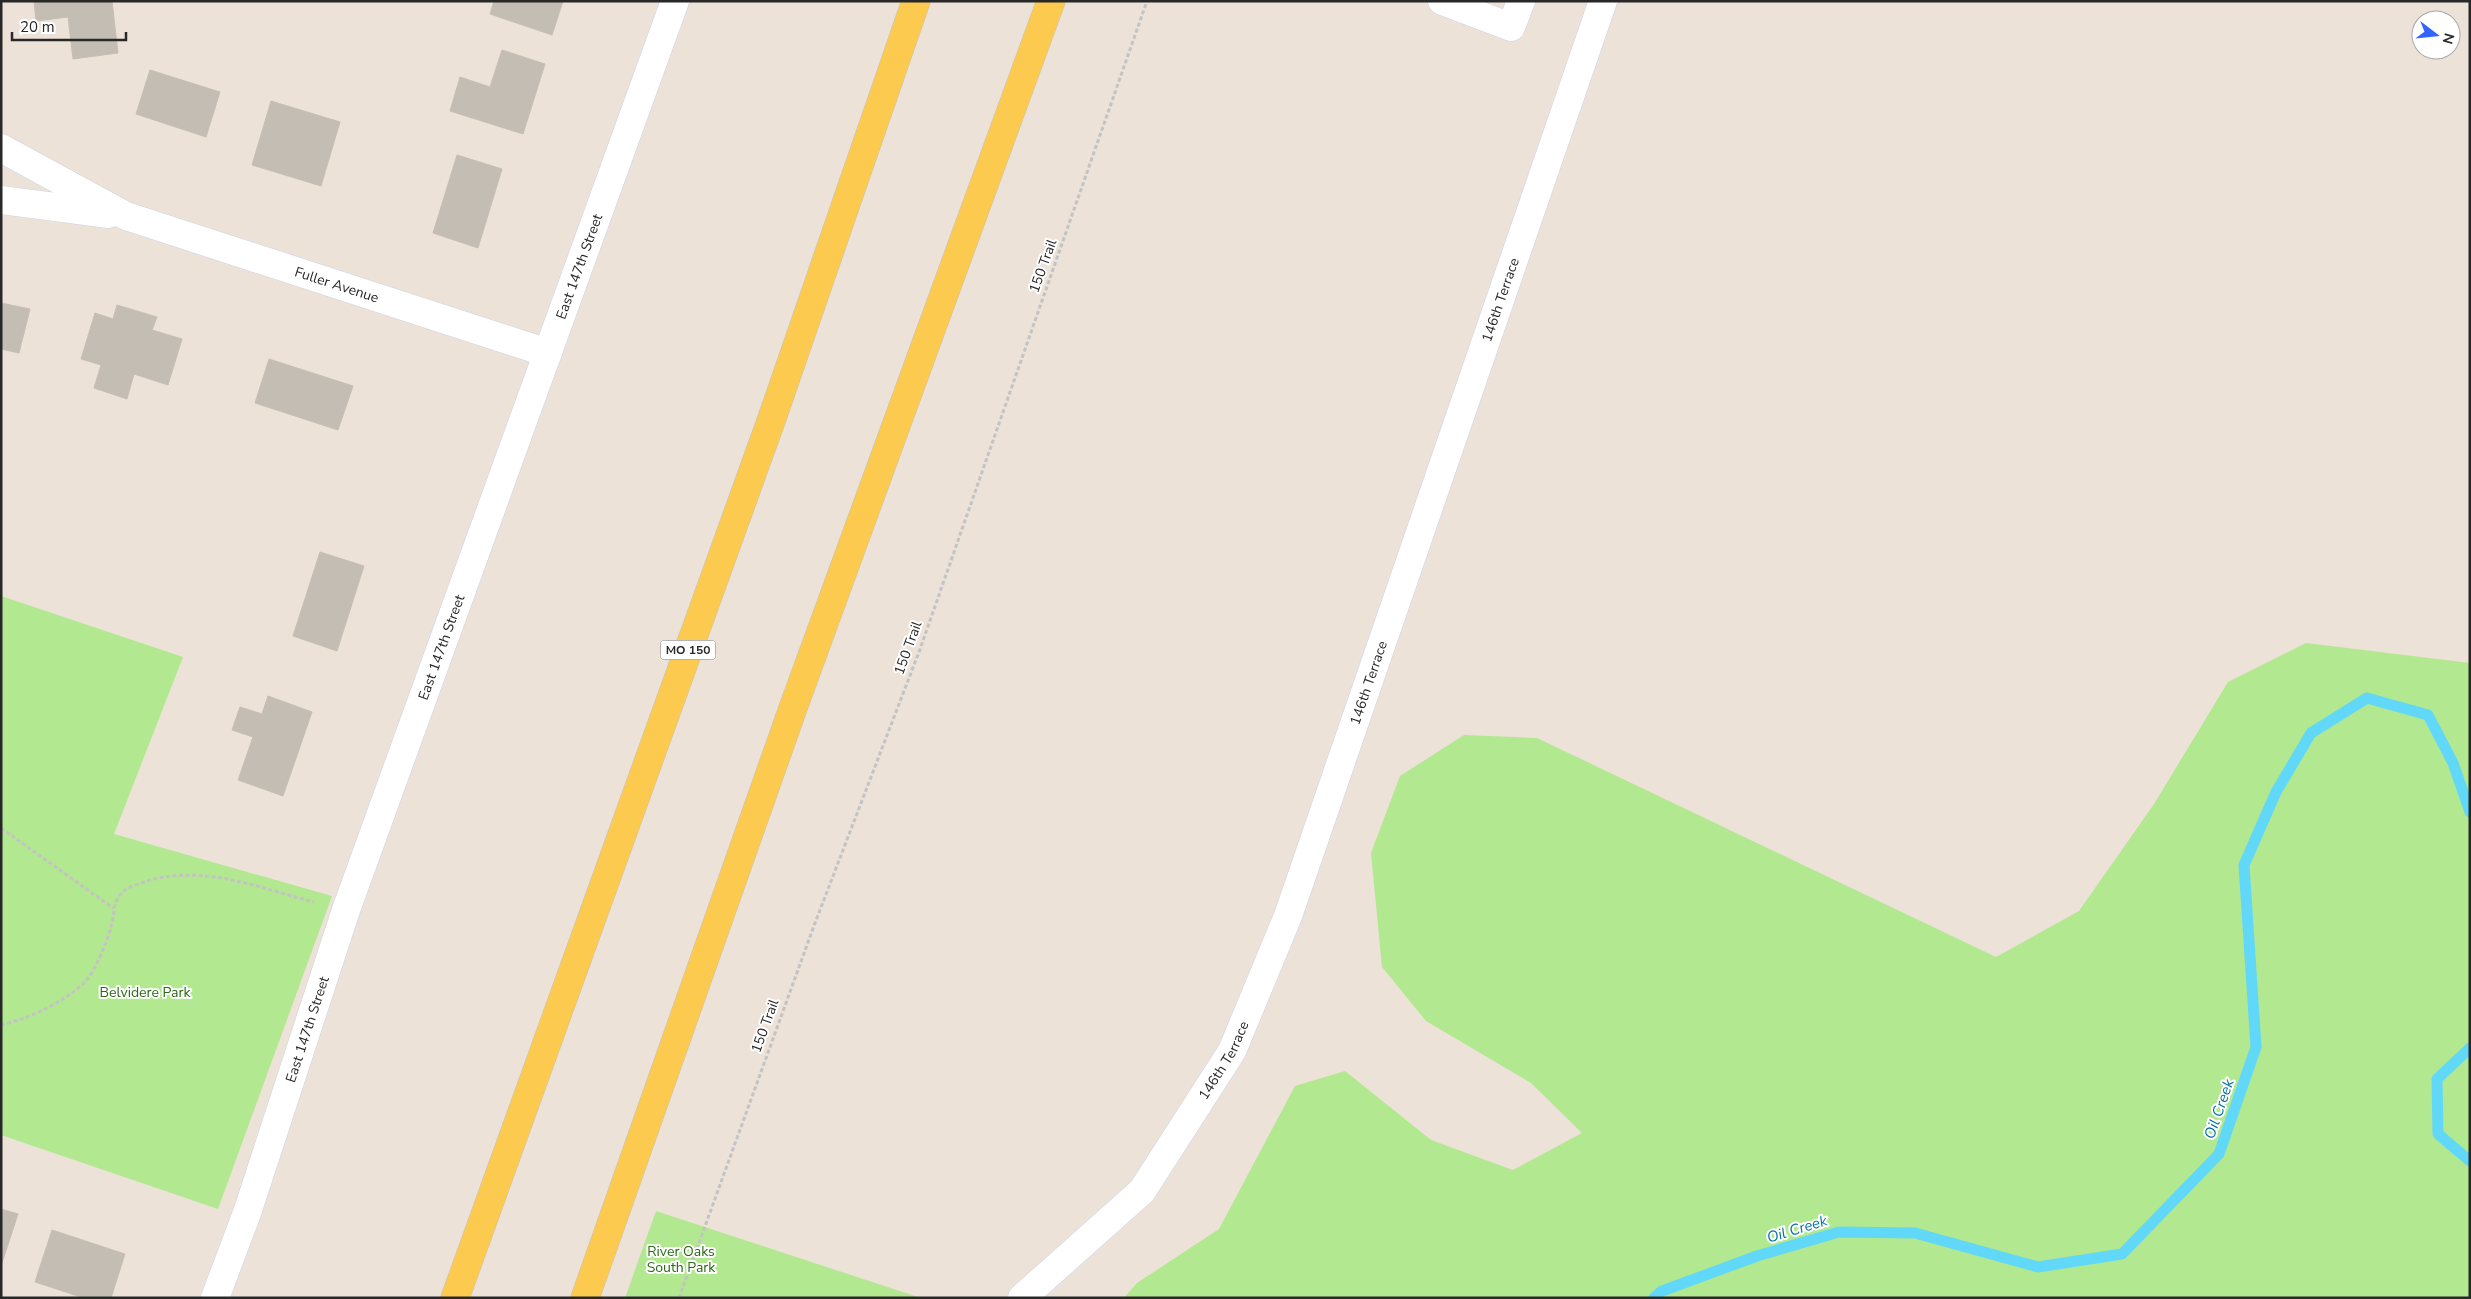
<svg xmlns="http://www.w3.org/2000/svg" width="2471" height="1299" font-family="'Nunito Sans',sans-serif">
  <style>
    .green { fill: #b2e890 }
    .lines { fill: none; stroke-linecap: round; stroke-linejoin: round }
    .stream { stroke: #61d8f8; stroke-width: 11 }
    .building { fill: #c3bdb4; stroke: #c7bfb2 }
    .minor-casing { stroke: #cdd3e3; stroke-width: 29 }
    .major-casing { stroke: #c3c3c3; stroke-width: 29 }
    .path { stroke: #c3c3c3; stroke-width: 3; stroke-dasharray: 4 2.5; stroke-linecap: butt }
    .minor { stroke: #fff; stroke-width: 28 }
    .major { stroke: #fcca4e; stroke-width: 28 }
    .labels { text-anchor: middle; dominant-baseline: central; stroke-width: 4; stroke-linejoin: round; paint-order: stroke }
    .shield { fill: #fff; stroke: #686868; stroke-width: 1 }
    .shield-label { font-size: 12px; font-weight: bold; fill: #282828 }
    .street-label { font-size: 14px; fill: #282828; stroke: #fff }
    .park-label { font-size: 14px; fill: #2a6a13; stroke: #fff }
    .water-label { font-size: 15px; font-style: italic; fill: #0374a2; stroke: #fff }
  </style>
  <rect width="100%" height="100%" fill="#ece2d8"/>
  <path class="green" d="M1,596L183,657L114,834L332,896L218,1209L1,1135Z
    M2306,643L2470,663V1298H1124L1137,1283L1219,1229L1295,1086L1345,1071L1431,1140L1513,1170L1582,1133L1531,1083L1426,1021L1382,967L1371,853L1400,776L1464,735L1537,738L1996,957L2079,911L2154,804L2228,682Z
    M656,1211L921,1298H625Z"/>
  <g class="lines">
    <path class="stream" d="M2470,1048L2437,1079L2438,1134L2470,1161
      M1654,1298L1662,1291L1757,1256L1839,1232L1915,1233L2038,1267L2122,1254L2219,1154L2256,1047L2244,865L2276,792L2311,733L2367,698L2428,715L2453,763L2470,812"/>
  </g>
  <path class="building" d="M34,1H112L118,53L73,59L68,17L36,21Z
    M494,1H563L552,35L490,14Z
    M502,50L545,64L523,134L450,111L460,77L490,87Z
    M150,70L220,92L206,137L136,114Z
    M271,101L340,122L321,186L252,165Z
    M457,155L502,169L478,248L433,233Z
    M1,303L30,309L19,353L1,349Z
    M117,305L157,317L152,330L182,339L168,385L134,374L127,399L94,388L101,365L81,359L95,313L113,319Z
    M269,359L353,386L338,430L255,403Z
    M320,552L364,566L337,651L293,636Z
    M268,696L312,712L283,796L238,780L253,737L232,730L240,707L262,714Z
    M1,1209L18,1214L1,1266Z
    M52,1230L125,1254L111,1298H84L35,1282Z"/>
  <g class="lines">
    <defs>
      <g id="minor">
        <path d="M1442,1L1511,27L1521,1"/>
        <path id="s1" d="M1,148L126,216L548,353"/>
        <path d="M1,200L109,214"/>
        <path id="s2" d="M215,1298L247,1213L346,910L675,1"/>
        <path id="s3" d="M1022,1298L1142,1191L1232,1051L1288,916L1603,1"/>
      </g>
      <path id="major" d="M455,1298L771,421L916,1
        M585,1298L793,708L1051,1"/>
    </defs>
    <use href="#minor" class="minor-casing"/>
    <use href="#major" class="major-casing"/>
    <path class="path" d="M1,828L113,908
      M1,1025C30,1018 64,1002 85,982C94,973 108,940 111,927C115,915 112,901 123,892C129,886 139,884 147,881C204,864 259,888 314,902
      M679,1298L815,923L919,652L1147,1"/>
    <use href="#minor" class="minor"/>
    <use href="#major" class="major"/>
  </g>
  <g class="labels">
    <rect class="shield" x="660.5" y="640.5" width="55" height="19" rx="4"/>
    <g class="shield-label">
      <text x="688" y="650">MO 150</text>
    </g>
    <g class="street-label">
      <text transform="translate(1043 266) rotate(-70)">150 Trail</text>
      <text stroke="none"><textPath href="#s2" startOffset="1094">East 147th Street</textPath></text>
      <text stroke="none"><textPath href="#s1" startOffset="364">Fuller Avenue</textPath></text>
      <text stroke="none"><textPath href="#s3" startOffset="1125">146th Terrace</textPath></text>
      <text stroke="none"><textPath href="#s2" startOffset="689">East 147th Street</textPath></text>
      <text transform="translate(908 648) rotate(-70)">150 Trail</text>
      <text stroke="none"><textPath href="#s3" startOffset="720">146th Terrace</textPath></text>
      <text transform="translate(765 1026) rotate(-70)">150 Trail</text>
      <text stroke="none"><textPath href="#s2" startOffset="284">East 147th Street</textPath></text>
      <text stroke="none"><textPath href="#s3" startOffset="315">146th Terrace</textPath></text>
    </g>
    <g class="park-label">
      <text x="145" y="992">Belvidere Park</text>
      <text x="681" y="1251">River Oaks<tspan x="681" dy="16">South Park</tspan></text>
    </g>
    <g class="water-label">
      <text transform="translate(2219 1109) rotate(-71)">Oil Creek</text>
      <text transform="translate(1797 1229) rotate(-17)">Oil Creek</text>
    </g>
  </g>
  <rect width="2471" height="1299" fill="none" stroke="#282828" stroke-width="5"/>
  <g transform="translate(2436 35) rotate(106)"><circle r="24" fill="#ffffff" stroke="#a9a9a9"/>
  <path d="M0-4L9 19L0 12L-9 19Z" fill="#3264ff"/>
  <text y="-8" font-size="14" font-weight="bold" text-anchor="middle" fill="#282828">N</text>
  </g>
  <path d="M12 32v8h114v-8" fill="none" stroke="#282828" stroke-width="2.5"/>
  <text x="20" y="32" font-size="15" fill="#282828" stroke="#ffffff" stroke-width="4" paint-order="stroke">20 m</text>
</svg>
